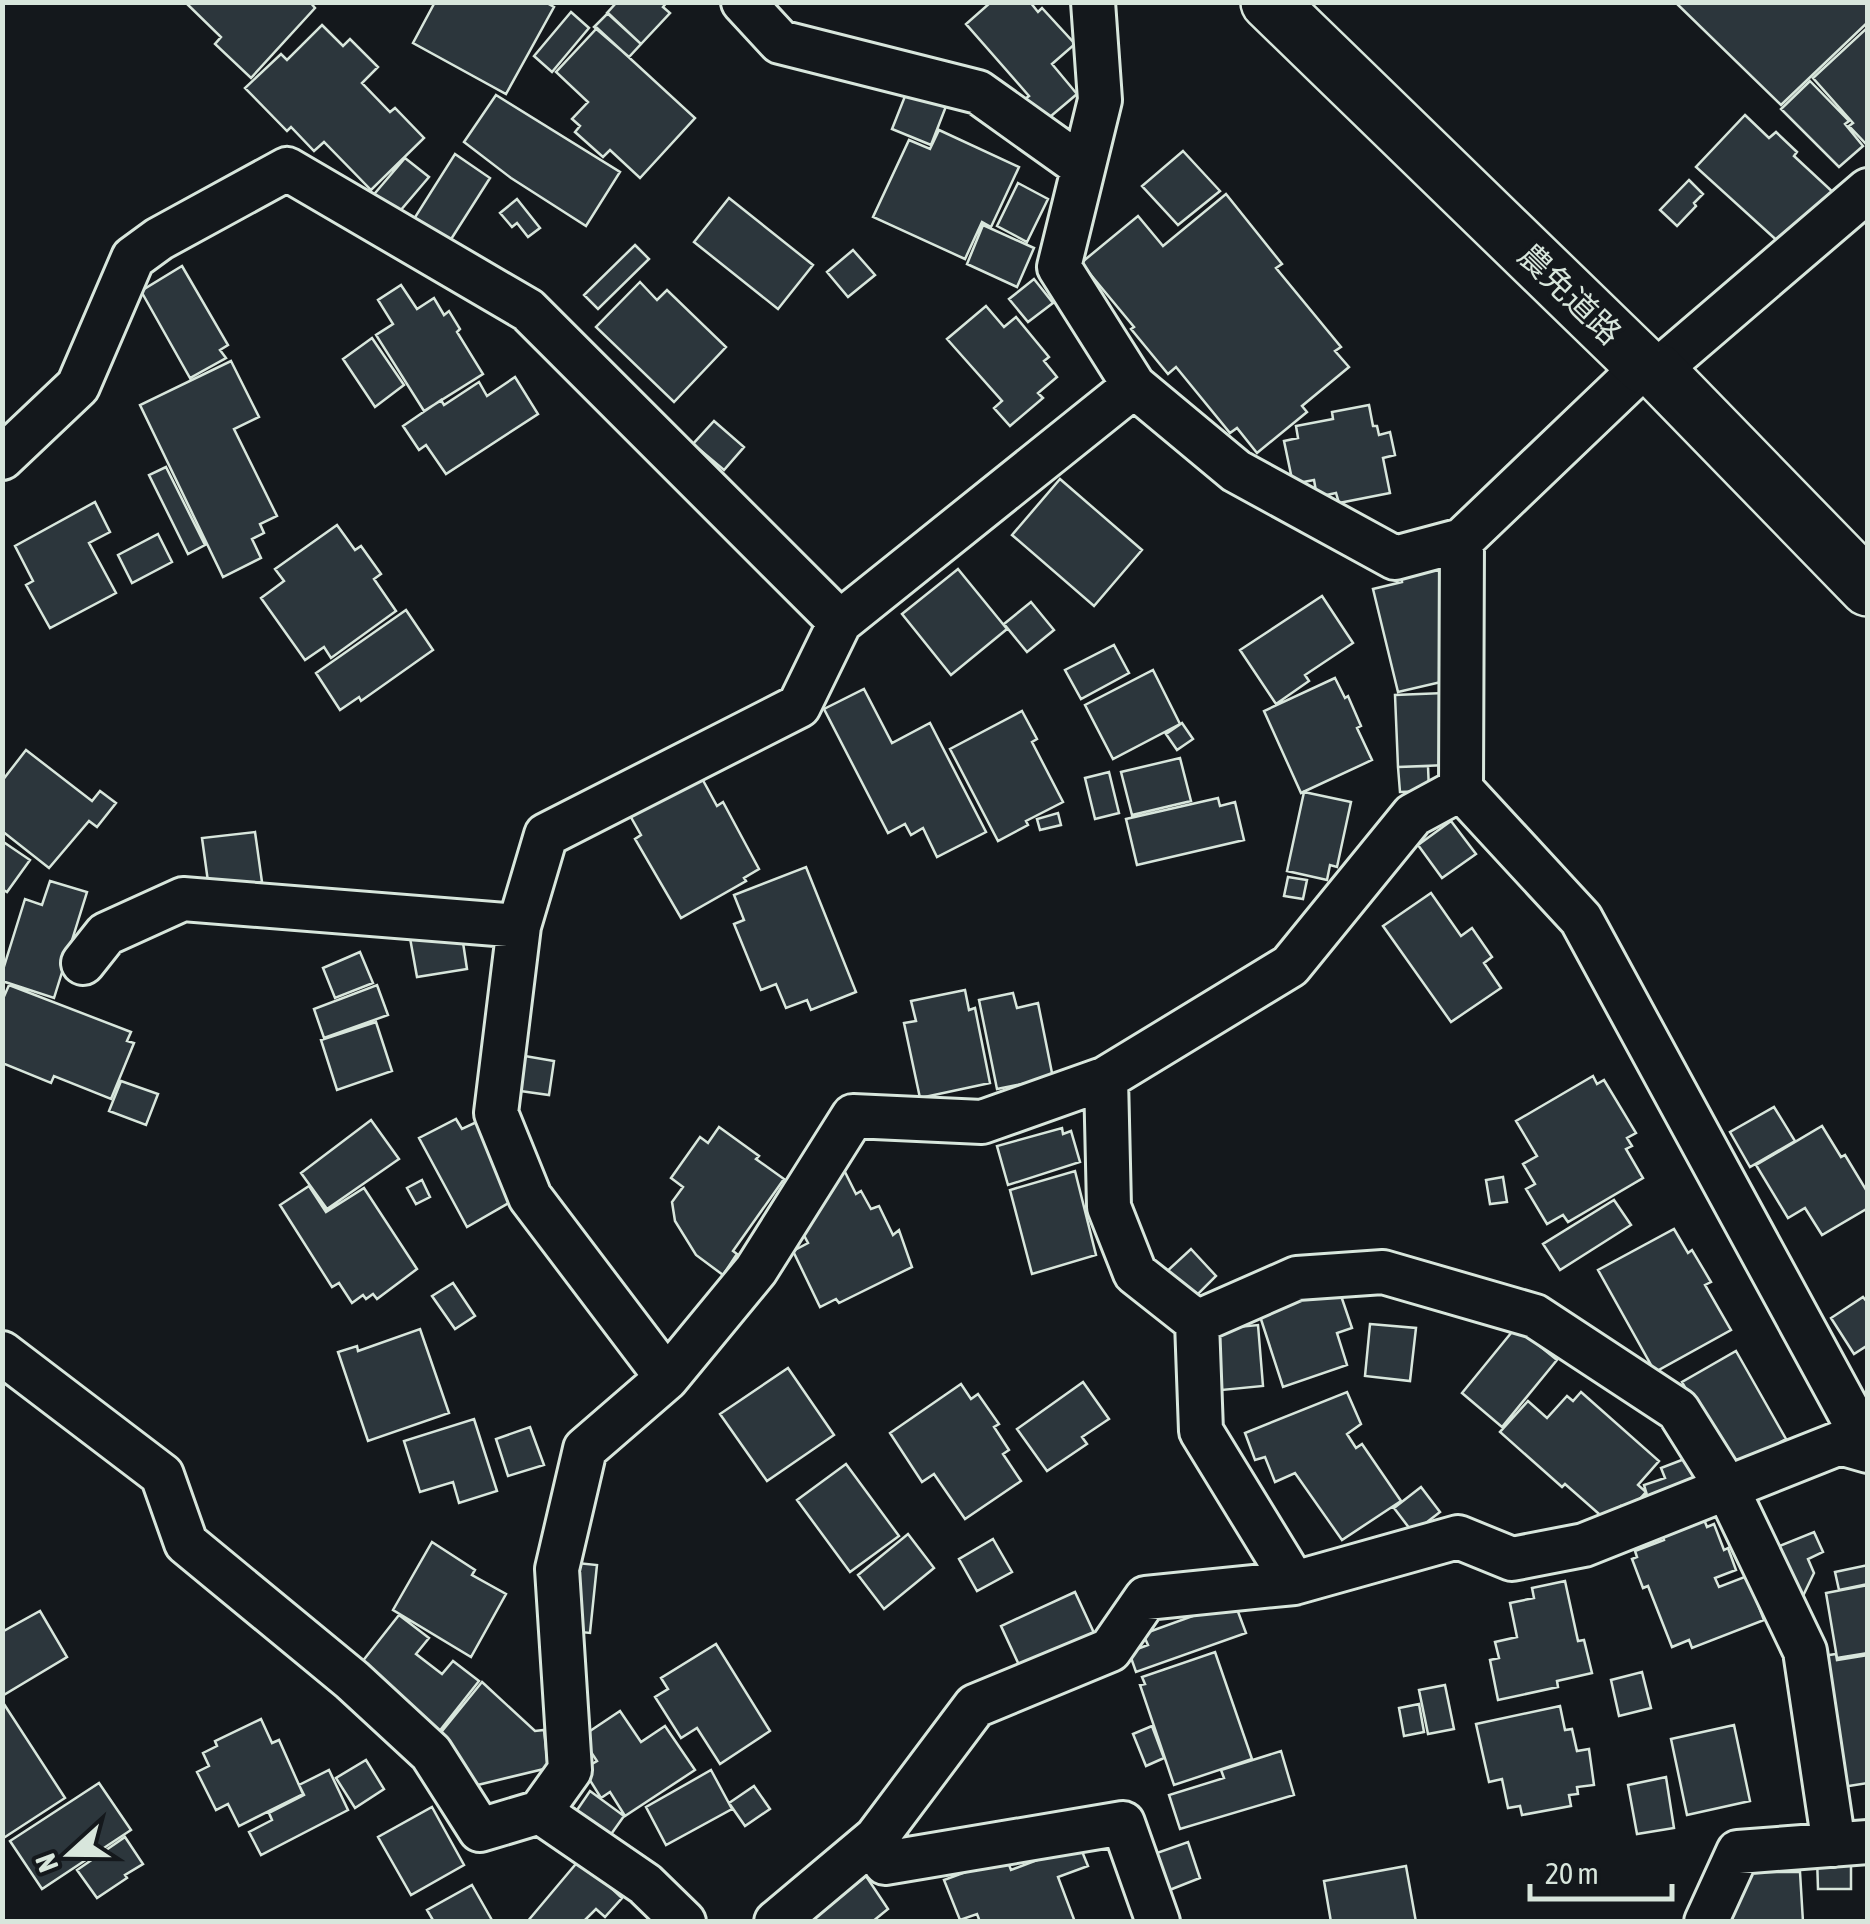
<svg xmlns="http://www.w3.org/2000/svg" width="1870" height="1924" font-family="'Asap Condensed','Noto Sans JP',sans-serif">
  <style>
    .building { fill: #2c363c; stroke: #d8e6dc; stroke-width: 2.5 }
    .lines { fill: none; stroke-linecap: round; stroke-linejoin: round }
    .street-casing { stroke: #d8e6dc; stroke-width: 48 }
    .secondary-casing { stroke: #d8e6dc; stroke-width: 60 }
    .street { stroke: #14181c; stroke-width: 42 }
    .secondary { stroke: #14181c; stroke-width: 55 }
    .labels { text-anchor: middle; dominant-baseline: central; stroke-width: 8; stroke-linejoin: round; paint-order: stroke }
    .street-label { font-size: 32px; fill: #d8e6dc; stroke: #14181c }
  </style>
  <rect width="100%" height="100%" fill="#14181c"/>
  <path class="building" d="M185,2H310L315,8L251,78L215,44L221,37Z
    M435,2H545L554,7L506,94L413,43Z
    M617,2H667L663,7L670,13L641,44L607,13Z
    M991,2H1030L1038,12L1042,8L1075,44L1052,64L1077,94L1044,122L1025,99L1029,96L966,24Z
    M1675,2H1868V22L1781,105Z
    M571,12L589,28L552,72L534,56Z
    M608,13L641,44L629,57L594,27Z
    M322,25L343,46L350,39L378,67L362,83L390,112L395,108L424,138L371,190L324,142L314,151L291,127L287,131L245,88L281,54L287,60Z
    M1868,27V146L1849,126L1853,123L1813,78Z
    M597,28L695,118L640,178L610,150L603,157L575,132L580,126L572,119L588,102L556,72Z
    M911,81L950,96L931,145L892,129Z
    M1810,81L1849,121L1845,124L1863,146L1839,167L1781,109Z
    M496,95L620,172L586,226L511,178L464,142Z
    M1745,115L1769,138L1776,132L1797,152L1794,156L1836,195L1783,246L1696,167Z
    M939,130L1019,167L991,227L982,222L965,259L873,217L909,140L930,149Z
    M1183,151L1220,191L1178,225L1142,186Z
    M455,154L490,178L448,244L412,222Z
    M405,158L429,177L394,218L370,199Z
    M1689,180L1703,194L1694,203L1696,206L1677,226L1660,210Z
    M1018,183L1048,199L1027,242L997,226Z
    M1226,194L1282,264L1276,268L1341,347L1335,351L1349,367L1302,406L1307,412L1257,453L1237,428L1230,433L1176,367L1168,374L1131,329L1134,327L1081,263L1138,216L1163,246Z
    M729,198L813,265L778,309L694,242Z
    M517,199L540,228L528,237L517,223L512,227L500,213Z
    M983,225L1034,248L1017,287L967,264Z
    M635,245L649,259L598,309L584,295Z
    M853,250L875,275L848,297L827,272Z
    M182,266L228,345L220,350L226,358L190,378L141,291Z
    M1034,279L1053,303L1028,322L1009,299Z
    M640,282L657,300L667,290L726,347L674,402L596,327Z
    M401,285L417,309L434,298L444,315L449,311L460,329L457,332L483,374L424,411L376,335L393,324L378,300Z
    M986,306L1004,327L1016,317L1049,357L1044,361L1057,377L1038,393L1043,398L1010,426L994,408L1002,401L947,339Z
    M372,338L404,385L375,407L343,359Z
    M231,361L259,417L234,429L277,516L260,524L264,533L252,539L261,558L223,577L140,405Z
    M515,377L538,414L446,474L426,445L419,450L403,426L441,400L444,405L479,382L487,396Z
    M1369,405L1373,426H1377L1379,435L1390,432L1395,455L1383,458L1390,493L1339,503L1336,493L1317,497L1314,480L1293,484L1284,441L1298,438L1296,426L1333,419L1332,412Z
    M714,421L744,447L724,470L693,444Z
    M166,467L205,545L188,554L149,475Z
    M1060,479L1142,550L1094,606L1012,535Z
    M95,502L110,532L89,543L116,593L50,628L26,585L33,581L15,546Z
    M337,525L355,550L361,546L381,574L374,579L396,611L331,658L324,647L305,660L261,598L284,581L275,569Z
    M158,534L172,562L132,583L118,555Z
    M1440,566L1454,624V679L1398,692L1373,589L1402,582L1401,576Z
    M958,569L1007,629L951,675L902,614Z
    M1322,596L1353,643L1305,675L1309,681L1276,704L1240,650Z
    M1031,602L1054,630L1027,652L1004,624Z
    M406,610L433,650L361,701L359,697L340,710L316,673Z
    M1114,645L1129,673L1081,699L1065,670Z
    M1153,670L1180,724L1113,759L1085,705Z
    M1335,678L1345,698L1348,696L1361,726L1357,728L1372,760L1301,793L1264,711Z
    M864,689L892,743L930,723L986,832L937,857L923,828L911,835L905,824L888,833L824,709Z
    M1444,693L1448,765L1398,767L1395,695Z
    M1022,711L1037,739L1032,742L1063,802L1026,821L1028,825L998,841L950,749Z
    M1182,723L1193,739L1177,750L1166,734Z
    M26,750L92,801L100,791L116,803L97,827L89,821L49,868L2,831V781Z
    M1180,758L1191,801L1132,815L1121,772Z
    M1428,766L1429,791L1400,792L1398,767Z
    M1109,772L1119,813L1095,819L1085,778Z
    M699,773L717,806L723,802L759,869L744,878L746,881L681,918L635,839L641,835L628,812Z
    M1304,792L1351,802L1337,867L1330,865L1327,880L1287,871Z
    M1218,798L1220,806L1235,802L1244,840L1137,865L1126,819Z
    M1058,813L1061,825L1040,830L1037,819Z
    M1451,821L1476,854L1442,878L1418,845Z
    M255,832L262,882L209,889L202,838Z
    M2,841L30,860L7,892L2,889Z
    M806,867L856,992L811,1010L807,1000L786,1008L776,984L761,990L734,924L744,920L734,895Z
    M1288,877L1307,880L1303,899L1284,896Z
    M50,881L87,892L54,998L2,981V973L25,899L42,905Z
    M1431,893L1461,936L1472,928L1492,957L1484,963L1501,988L1451,1022L1383,926Z
    M461,929L467,969L417,977L410,938Z
    M360,952L373,983L335,998L323,968Z
    M9,985L131,1032L127,1041L134,1043L111,1099L54,1076L51,1083L2,1063V1001Z
    M377,985L388,1015L324,1038L314,1009Z
    M965,990L969,1010L975,1008L990,1083L920,1098L904,1023L916,1021L911,1001Z
    M1013,993L1017,1008L1038,1003L1053,1078L997,1089L979,1000Z
    M376,1022L392,1071L337,1090L321,1040Z
    M519,1055L554,1061L549,1095L513,1090Z
    M1593,1076L1597,1084L1604,1080L1636,1133L1627,1138L1632,1146L1626,1149L1643,1178L1568,1222L1563,1215L1547,1224L1526,1189L1535,1184L1523,1164L1537,1156L1516,1121Z
    M121,1081L158,1094L146,1125L109,1111Z
    M1774,1107L1795,1141L1750,1167L1730,1132Z
    M456,1119L462,1129L483,1119L521,1196L467,1227L419,1138Z
    M371,1120L399,1159L327,1209L301,1173Z
    M1822,1126L1841,1157L1845,1155L1868,1193V1208L1822,1235L1805,1208L1788,1218L1756,1165Z
    M719,1127L759,1156L756,1159L784,1179L733,1251L737,1254L723,1275L696,1255L675,1221L672,1202L683,1187L671,1178L700,1137L708,1143Z
    M1062,1128L1063,1134L1071,1131L1080,1162L1008,1185L997,1146Z
    M839,1160L856,1194L861,1191L871,1209L879,1206L893,1235L899,1230L912,1267L839,1303L836,1299L820,1307L793,1251L808,1243L798,1224Z
    M1075,1171L1096,1255L1032,1274L1010,1190Z
    M1503,1177L1507,1202L1490,1204L1486,1180Z
    M422,1180L430,1197L416,1204L407,1188Z
    M309,1186L326,1212L364,1188L417,1269L377,1299L373,1294L366,1299L363,1295L352,1303L339,1283L332,1287L280,1205Z
    M1614,1200L1631,1225L1560,1270L1543,1244Z
    M1674,1229L1688,1253L1692,1250L1711,1282L1705,1285L1731,1330L1655,1372L1598,1270Z
    M1191,1249L1216,1276L1190,1302L1164,1274Z
    M1336,1281L1352,1328L1337,1333L1347,1365L1283,1387L1257,1307Z
    M453,1283L475,1316L455,1329L432,1296Z
    M1863,1297L1868,1303V1345L1854,1354L1831,1318Z
    M1370,1324L1416,1328L1410,1381L1365,1376Z
    M1258,1325L1263,1386L1222,1390L1217,1329Z
    M1516,1327L1557,1360L1502,1427L1462,1393Z
    M420,1329L449,1413L368,1441L338,1352L357,1346L358,1351Z
    M1736,1351L1786,1439L1732,1469L1682,1382Z
    M788,1368L834,1435L767,1481L720,1414Z
    M1083,1382L1109,1419L1082,1437L1087,1444L1047,1471L1017,1429Z
    M961,1384L971,1399L978,1394L999,1424L994,1427L1009,1450L1003,1454L1021,1481L965,1519L934,1474L922,1482L890,1433Z
    M1347,1392L1361,1424L1347,1434L1356,1448L1362,1444L1401,1501L1342,1540L1295,1473L1275,1482L1265,1457L1255,1460L1245,1433Z
    M1581,1392L1659,1461L1638,1485L1646,1492L1628,1512L1621,1506L1607,1521L1565,1484L1562,1487L1500,1432L1528,1401L1547,1418L1567,1396L1573,1401Z
    M474,1419L497,1491L459,1503L453,1482L420,1492L404,1441Z
    M530,1427L544,1465L508,1476L496,1439Z
    M1687,1458L1698,1489L1650,1505L1644,1485L1665,1478L1661,1468Z
    M846,1464L899,1536L850,1572L797,1500Z
    M1421,1487L1440,1512L1413,1533L1394,1508Z
    M1701,1512L1707,1527L1714,1524L1724,1550L1728,1548L1736,1570L1715,1578L1719,1587L1747,1576L1764,1620L1692,1648L1689,1640L1672,1647L1648,1586L1643,1588L1632,1559L1637,1557L1635,1551L1664,1540L1660,1528Z
    M1814,1532L1823,1552L1808,1559L1814,1573L1801,1600L1772,1549Z
    M908,1534L934,1568L884,1609L858,1575Z
    M993,1539L1012,1572L977,1591L959,1559Z
    M432,1542L475,1570L472,1575L506,1594L471,1657L393,1610Z
    M577,1563L597,1565L590,1633L570,1631Z
    M1868,1565V1584L1839,1590L1835,1572Z
    M1565,1581L1578,1641L1584,1640L1592,1673L1557,1681L1558,1687L1498,1700L1490,1660L1499,1658L1495,1642L1517,1637L1510,1603L1534,1598L1532,1588Z
    M1868,1585V1653L1837,1658L1826,1593Z
    M1075,1592L1094,1633L1020,1667L1001,1626Z
    M1234,1601L1246,1633L1136,1672L1129,1652L1148,1645L1143,1634Z
    M40,1611L67,1657L2,1696V1632Z
    M399,1615L429,1638L416,1654L442,1674L453,1661L479,1681L434,1738L358,1667Z
    M716,1644L770,1731L720,1764L697,1728L681,1738L655,1697L668,1689L661,1678Z
    M1215,1652L1252,1759L1174,1785L1140,1685L1145,1684L1142,1677Z
    M1836,1654L1837,1660L1868,1655V1783L1836,1788L1816,1657Z
    M1642,1672L1651,1708L1619,1716L1611,1680Z
    M482,1682L535,1731L544,1730L548,1768L465,1788L434,1741Z
    M1445,1685L1454,1729L1428,1734L1419,1690Z
    M2,1701L65,1798L2,1839Z
    M1419,1704L1424,1732L1404,1736L1399,1708Z
    M1560,1706L1565,1730L1572,1729L1577,1751L1589,1749L1594,1785L1577,1787L1578,1794L1569,1795L1571,1806L1522,1815L1520,1806L1508,1808L1502,1779L1489,1782L1476,1724Z
    M620,1711L641,1742L665,1726L695,1770L625,1816L610,1792L601,1798L583,1769L597,1761L581,1737Z
    M261,1719L272,1743L279,1740L303,1794L239,1826L228,1804L216,1810L197,1772L209,1766L203,1753L217,1746L215,1741Z
    M1734,1725L1750,1801L1687,1815L1671,1739Z
    M1152,1726L1164,1758L1146,1766L1133,1734Z
    M1281,1751L1294,1795L1180,1829L1169,1795L1224,1778L1221,1770Z
    M366,1760L384,1789L355,1808L336,1778Z
    M329,1770L348,1810L261,1855L249,1832L272,1820L269,1813L304,1795L299,1785Z
    M711,1770L732,1809L666,1845L646,1807Z
    M1666,1777L1674,1828L1637,1834L1628,1785Z
    M99,1783L131,1830L42,1889L10,1841Z
    M754,1786L770,1809L745,1826L729,1803Z
    M590,1791L624,1816L607,1840L573,1816Z
    M432,1807L464,1865L411,1895L378,1837Z
    M125,1837L143,1864L125,1875L127,1878L97,1898L77,1870Z
    M1188,1842L1200,1878L1167,1891L1154,1854Z
    M1079,1844L1088,1866L1058,1877L1075,1922H980L977,1914L960,1920L944,1880L1006,1857L1011,1870Z
    M1817,1857H1851V1889H1818Z
    M580,1859L622,1898L605,1917L596,1909L583,1922H527Z
    M1406,1866L1416,1922H1331L1324,1881Z
    M1750,1872H1800L1803,1922H1732V1909Z
    M866,1876L888,1909L872,1922H807Z
    M472,1885L493,1922H434L427,1910Z"/>
  <g class="lines">
    <defs>
      <path id="street" d="M743,2L780,42L978,92L1083,167
        M1093,2L1100,100L1059,267L1134,386L1236,471L1395,558L1462,540
        M1644,366L1462,540L1461,789L1581,919L1868,1447
        M1657,371L1868,190
        M2,458L78,386L133,258L159,239L287,169L528,310L840,622
        M83,963L106,934L183,899L519,926
        M1106,1078L1109,1207L1135,1273L1197,1322L1201,1431L1294,1583
        M1197,1322L1297,1278L1383,1272L1535,1316L1678,1410L1727,1488L1805,1651L1834,1845
        M2,1353L162,1475L186,1543L352,1680L431,1753L480,1830L540,1812L645,1884L684,1922
        M667,1378L530,1197L496,1113L519,926L546,835L799,706L840,622L1134,386
        M540,1812L570,1770L557,1569L585,1449L667,1378L756,1270L853,1116L982,1122L1106,1078L1290,966L1413,815L1461,789
        M876,1838L885,1863L1123,1823L1158,1922
        M776,1922L876,1838L975,1706L1110,1650L1146,1598L1294,1583L1458,1537L1512,1559L1584,1545L1840,1443L1868,1451
        M1706,1922L1738,1852L1868,1842"/>
      <path id="secondary" d="M1269,2L1644,366L1657,371L1868,588"/>
    </defs>
    <use href="#street" class="street-casing"/>
    <use href="#secondary" class="secondary-casing"/>
    <use href="#street" class="street"/>
    <use href="#secondary" class="secondary"/>
  </g>
  <g class="labels">
    <g class="street-label">
      <text transform="translate(1570 294) rotate(44)">農免道路</text>
    </g>
  </g>
  <rect width="1870" height="1924" fill="none" stroke="#d8e6dc" stroke-width="10"/>
  <g transform="translate(70 1854) rotate(249)" stroke="#14181c" stroke-width="8" paint-order="stroke">
  <path d="M0-8L18 38L0 25L-18 38Z" fill="#d8e6dc"/>
  <text y="-15" font-size="28" font-weight="bold" text-anchor="middle" fill="#d8e6dc">N</text>
  </g>
  <path d="M1530 1884v15h142v-15" fill="none" stroke="#d8e6dc" stroke-width="5"/>
  <text x="1545" y="1884" font-size="30" fill="#d8e6dc" stroke="#14181c" stroke-width="8" paint-order="stroke">20 m</text>
</svg>
